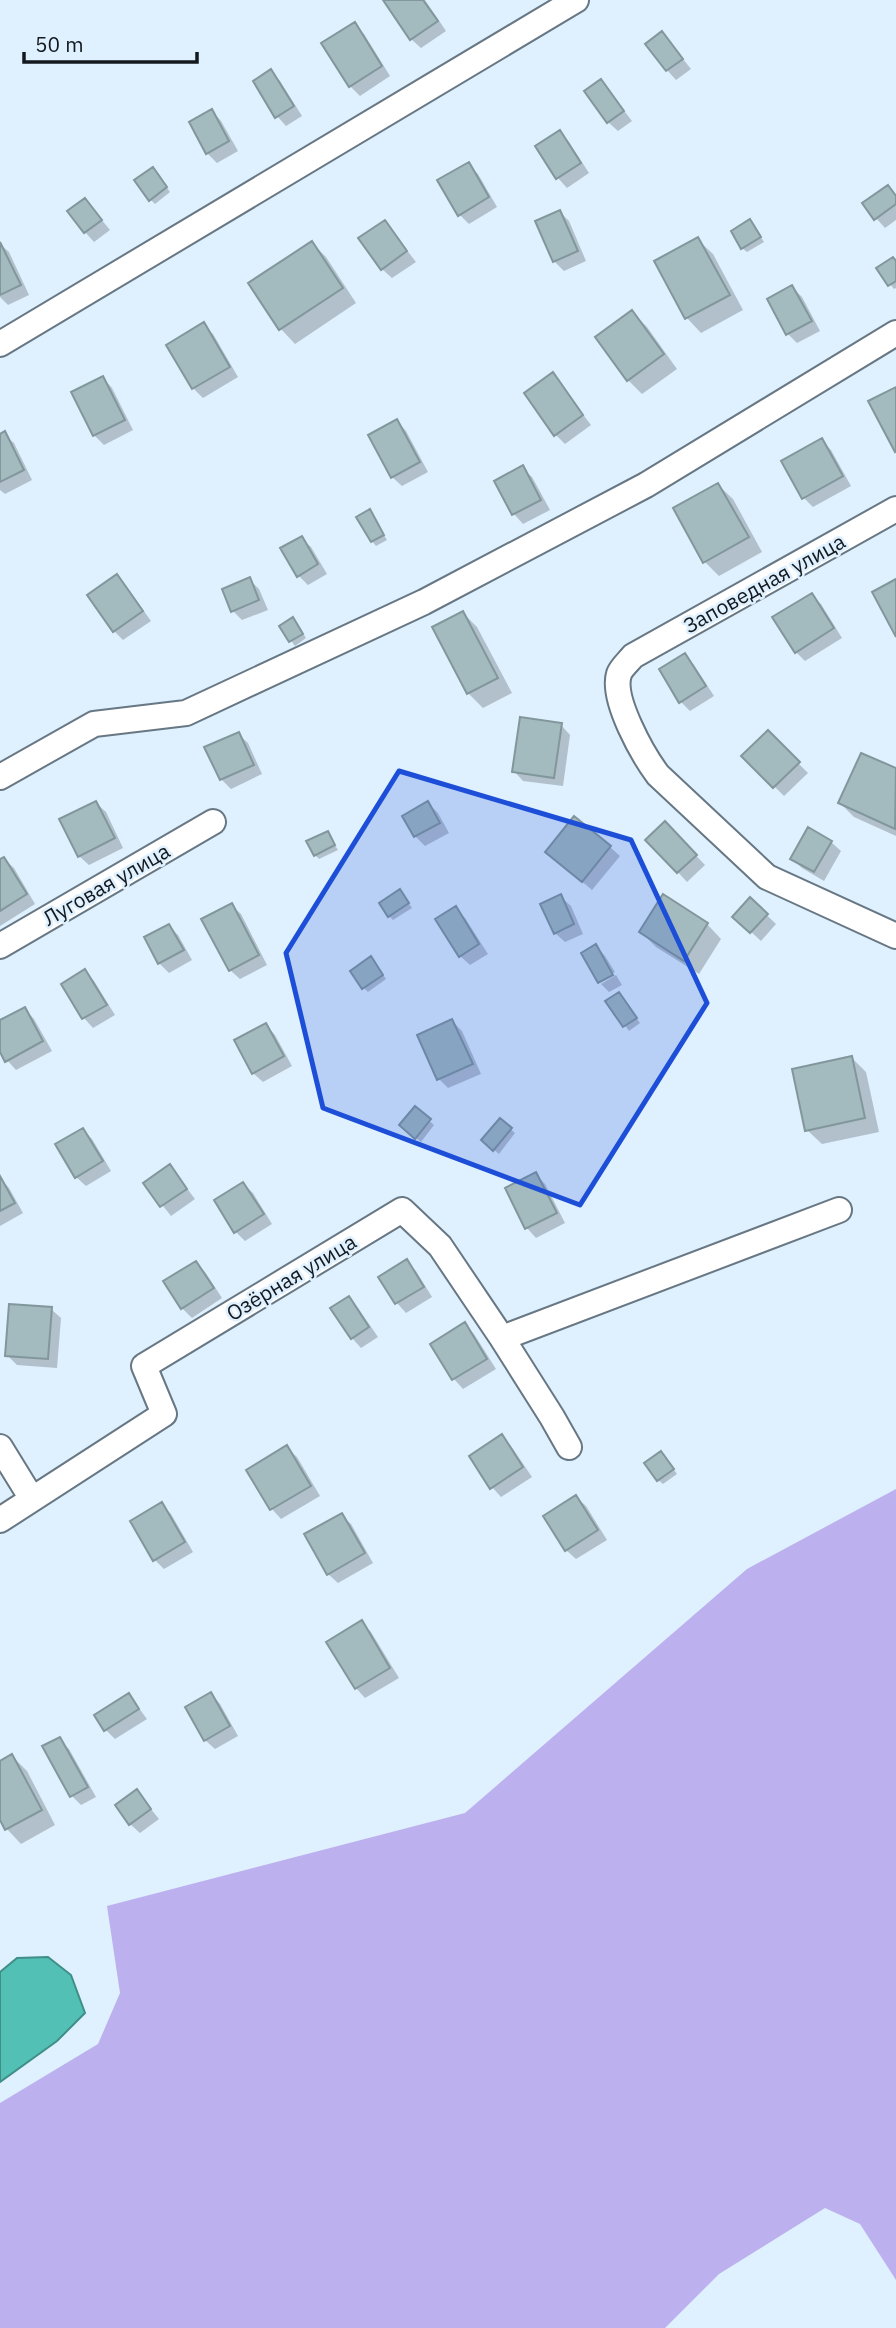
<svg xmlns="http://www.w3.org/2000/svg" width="896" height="2328" font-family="'IBM Plex Sans',sans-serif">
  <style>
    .green { fill: #bcb0ee }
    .water { fill: #53c0b5; stroke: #408e88; stroke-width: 2 }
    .shadow { fill: #0003 }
    .building { fill: #a3babf; stroke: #81979c; stroke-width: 2 }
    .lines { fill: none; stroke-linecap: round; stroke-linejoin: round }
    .street-casing { stroke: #677783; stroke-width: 28 }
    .street { stroke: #fff; stroke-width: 24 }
    .marked { fill: #1d4ed8; fill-opacity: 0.2; stroke: #1d4ed8; stroke-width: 5; stroke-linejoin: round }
    .labels { text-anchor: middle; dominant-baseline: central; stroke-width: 5; stroke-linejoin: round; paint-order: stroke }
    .street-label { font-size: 21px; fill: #13191e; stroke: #dff0fe }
  </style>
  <rect width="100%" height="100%" fill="#dff0fe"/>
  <path class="green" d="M896,1489V2280L860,2224L825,2208L719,2274L665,2328H0V2103L98,2044L120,1993L107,1906L465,1813L747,1569Z"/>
  <path class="water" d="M48,1957L71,1975L85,2013L57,2041L0,2082V1972L17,1958Z"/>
  <path class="shadow" d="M385,0H425L446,31L421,48L411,39Z
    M354,24L364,34L390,76L360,96L350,86Z
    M662,33L691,69L676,80L667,70Z
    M271,72L280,81L302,116L286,126L277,116Z
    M601,81L632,121L618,131L608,122Z
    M212,111L221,121L238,151L217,163L207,153Z
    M559,132L569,142L589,173L567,188L558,178L537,147Z
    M468,164L478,174L497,207L469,224L459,214Z
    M157,174L170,192L155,204L150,199Z
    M887,187L896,195V220L885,228L876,218Z
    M85,200L110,230L94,242L85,232Z
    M560,212L569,221L586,261L564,271L554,261Z
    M385,222L416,262L392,278L382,269Z
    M754,226L764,242L747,252L742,248Z
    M698,240L713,254L743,310L701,333L687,318Z
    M312,243L326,257L356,303L295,344L281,329L250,283Z
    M0,244L9,252L29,295L8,305L0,297Z
    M896,262V288L894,289L879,269Z
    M792,287L802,297L820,331L797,343L788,334Z
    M632,312L647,327L677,369L642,394L628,380Z
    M203,325L213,334L238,377L203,398L193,388Z
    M553,375L591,425L565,444L555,434Z
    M103,378L112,388L133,430L104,445L94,435Z
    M397,421L406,431L428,472L402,486L392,477Z
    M4,434L14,443L32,480L5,494L0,490V436Z
    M821,440L831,450L851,486L813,507L804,498Z
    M522,468L532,477L550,510L523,524L514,514L496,481Z
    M718,485L733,499L762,552L719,576L705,562Z
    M369,511L387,540L376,546L372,541Z
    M301,538L311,547L327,574L308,585L299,576Z
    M117,576L126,586L151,621L123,640L114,631Z
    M249,579L259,589L268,610L242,620L233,611Z
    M811,595L821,604L842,638L805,661L796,652Z
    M463,613L477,627L512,693L483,708L468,693L434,628Z
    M297,624L306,638L295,646L281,627Z
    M685,655L694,665L714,696L690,711L681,702Z
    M561,725L570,735L563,786L523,781L514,771Z
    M768,733L808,773L784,796L744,756Z
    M238,734L248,743L262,774L231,789L221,779Z
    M862,755L896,770V836L854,817L840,803Z
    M96,803L106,812L123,848L89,865L79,856Z
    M428,803L438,813L449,833L425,846L415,836L404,816Z
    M665,823L705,865L687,882L648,840Z
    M327,833L338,850L319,859L315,855Z
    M831,842L841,851L824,881L802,868L792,859Z
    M610,847L620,856L592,890L547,852Z
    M4,859L14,868L35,904L0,926V861Z
    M404,896L412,908L393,920L389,916Z
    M561,897L571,906L583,934L565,942L555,933Z
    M751,900L776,924L761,941L735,917Z
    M231,905L241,914L267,965L240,979L230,970Z
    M455,908L465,918L488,954L470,965L460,956Z
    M707,924L721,939L699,974L656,947L641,932Z
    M169,926L178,935L192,960L169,973L159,963Z
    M596,946L605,956L615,972L599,980V983L583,953Z
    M375,963L386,979L368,992L364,988Z
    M85,971L94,981L115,1015L93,1028L84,1018L63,984Z
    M616,975L622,985L609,992L601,984Z
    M619,994L640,1023L629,1031L608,1001Z
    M25,1009L34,1019L52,1051L16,1070L7,1060L0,1048V1022Z
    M452,1021L462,1031L481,1074L448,1088L439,1079Z
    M266,1025L275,1035L292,1066L263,1082L253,1073Z
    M852,1058L866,1072L879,1132L822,1144L807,1130Z
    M415,1109L434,1125L421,1142L406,1130Z
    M500,1120L515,1133L499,1154L487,1144Z
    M83,1130L92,1139L111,1171L86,1186L76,1177Z
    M170,1166L195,1199L171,1216L145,1183Z
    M535,1174L545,1184L565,1223L536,1238L527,1228Z
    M0,1178L9,1188L23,1213L0,1226Z
    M243,1184L253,1193L272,1224L245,1241L236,1232Z
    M407,1262L416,1271L432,1297L406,1313L397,1303L381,1278Z
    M195,1263L205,1272L222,1298L192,1318L182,1308Z
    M349,1298L358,1308L378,1337L361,1348L352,1338Z
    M51,1309L61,1318L57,1368L17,1365L7,1355Z
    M464,1325L474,1334L496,1369L463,1389L454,1379L432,1345Z
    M502,1437L511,1446L532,1477L501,1497L492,1487Z
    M287,1448L297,1457L320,1496L281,1519L272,1509L249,1470Z
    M665,1457L677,1474L663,1484L658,1480Z
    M576,1497L586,1506L607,1540L576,1559L566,1550Z
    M162,1505L171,1514L193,1552L164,1569L155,1560Z
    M341,1515L351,1524L373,1563L338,1583L328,1574Z
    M361,1622L371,1632L399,1678L365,1698L356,1688Z
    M211,1694L220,1704L238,1736L215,1749L205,1740Z
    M129,1695L147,1719L115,1739L105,1729Z
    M59,1739L69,1749L96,1797L81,1805L72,1796Z
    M12,1756L27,1771L55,1825L21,1844L7,1829L0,1816V1763Z
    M137,1792L159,1819L140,1833L130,1824Z"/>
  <path class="building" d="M383,0H423L438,21L410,40Z
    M355,22L382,66L349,87L321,43Z
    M662,31L683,59L666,71L645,44Z
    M271,69L294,106L275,118L253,81Z
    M601,79L624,111L607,123L584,91Z
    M212,109L229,141L206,154L189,122Z
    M560,130L581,163L556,179L535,146Z
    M469,162L489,197L458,216L437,180Z
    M153,167L167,187L149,201L134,180Z
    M888,185L896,196V204L874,220L862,203Z
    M85,198L102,220L84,233L67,211Z
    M560,210L578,251L553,262L535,221Z
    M750,219L761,237L741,249L731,231Z
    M385,220L407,251L381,270L358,238Z
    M698,237L730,295L685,319L654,261Z
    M312,241L343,288L279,330L248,283Z
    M0,242L21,285L0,295Z
    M893,257L896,261V281L888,286L876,268Z
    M792,285L812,321L786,335L767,299Z
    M632,310L664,354L627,381L595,337Z
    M204,322L230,367L192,389L166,345Z
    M553,372L583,415L554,436L524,393Z
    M103,376L125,420L93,436L71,392Z
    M896,387V451L895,452L868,401Z
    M397,419L420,462L391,478L368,435Z
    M5,431L24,470L0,482V434Z
    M822,438L843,476L802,499L781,461Z
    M523,465L541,500L512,515L494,481Z
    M718,483L749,537L703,563L673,508Z
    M370,509L384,535L371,542L356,517Z
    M302,536L318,564L297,577L280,548Z
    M117,574L143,611L113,632L87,595Z
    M250,577L259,600L231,612L222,589Z
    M896,579V637L872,592Z
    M812,593L834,628L795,653L772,617Z
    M463,611L498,678L467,694L432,627Z
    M293,617L303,634L289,642L279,626Z
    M685,653L706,686L679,703L659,669Z
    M520,717L562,723L554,778L512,772Z
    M768,730L800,762L773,788L741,756Z
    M239,732L254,765L220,780L204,747Z
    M861,753L896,768L895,829L838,803Z
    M96,801L115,838L78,857L59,819Z
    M428,801L440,823L414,837L402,816Z
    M574,816L611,846L582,882L545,852Z
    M665,821L697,855L677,873L645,840Z
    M808,827L832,841L814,872L790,859Z
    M328,831L335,845L314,856L306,841Z
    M4,857L27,894L0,911V859Z
    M400,889L409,903L388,917L379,903Z
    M561,894L574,924L554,934L540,904Z
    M663,894L708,923L684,961L639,932Z
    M750,897L768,914L750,933L732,917Z
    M232,903L259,955L229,971L201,919Z
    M456,906L479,944L459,957L435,919Z
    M169,924L184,950L158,964L144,937Z
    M596,944L613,975L598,983L581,953Z
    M371,956L383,975L362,989L350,971Z
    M85,969L107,1005L82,1019L61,984Z
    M619,992L637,1018L623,1027L605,1001Z
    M25,1007L43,1041L5,1062L0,1052V1020Z
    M452,1019L473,1064L437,1080L417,1035Z
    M266,1023L284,1056L252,1074L234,1040Z
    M852,1056L865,1118L805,1131L792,1069Z
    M415,1106L431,1119L415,1139L399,1125Z
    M500,1118L512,1128L493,1151L481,1140Z
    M83,1128L103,1161L75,1178L55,1144Z
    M170,1164L187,1189L160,1207L143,1183Z
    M536,1172L557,1213L525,1229L505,1188Z
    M0,1176L15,1203L0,1211Z
    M243,1182L264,1214L234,1233L214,1200Z
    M407,1259L424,1287L395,1304L378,1277Z
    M196,1261L214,1288L181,1309L163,1281Z
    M349,1296L369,1327L351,1339L330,1308Z
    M9,1304L52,1307L48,1359L5,1356Z
    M465,1322L487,1359L452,1380L430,1344Z
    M502,1434L523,1467L490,1489L469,1456Z
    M287,1445L311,1486L270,1510L246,1470Z
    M661,1451L674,1469L657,1481L644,1463Z
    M576,1495L598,1530L565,1551L543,1516Z
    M162,1502L185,1542L153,1561L130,1521Z
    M342,1513L365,1553L327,1575L304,1534Z
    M362,1620L390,1668L355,1689L326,1642Z
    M211,1692L230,1726L204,1741L185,1707Z
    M129,1693L139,1709L104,1731L94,1715Z
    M60,1737L88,1787L70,1797L42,1746Z
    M12,1754L42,1810L5,1830L0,1820V1761Z
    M137,1789L151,1809L129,1825L115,1805Z"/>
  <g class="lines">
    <defs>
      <path id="street" d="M0,344L576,0
        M896,509L633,656C629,661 621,668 619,674C611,699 643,755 658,775L767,877L896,936
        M0,777L94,724L186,713L424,602L646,485L896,333
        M0,946L213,822
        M502,1338L839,1210
        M0,1447L32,1499
        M0,1520L164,1414L144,1366L402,1210L440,1246L502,1338L552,1417L569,1447"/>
    </defs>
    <use href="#street" class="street-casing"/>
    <use href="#street" class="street"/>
  </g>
  <path class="marked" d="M399,771L631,840L707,1003L580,1205L323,1108L286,953Z"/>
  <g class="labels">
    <g class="street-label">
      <text transform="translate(764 583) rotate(-29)">Заповедная улица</text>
      <text transform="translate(106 884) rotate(-30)">Луговая улица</text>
      <text transform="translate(291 1277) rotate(-31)">Озёрная улица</text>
    </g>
  </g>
  <path d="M24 52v10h173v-10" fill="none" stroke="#13191e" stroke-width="3.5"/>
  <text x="35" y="52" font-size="21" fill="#13191e" stroke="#dff0fe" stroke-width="5" paint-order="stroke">50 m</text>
</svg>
